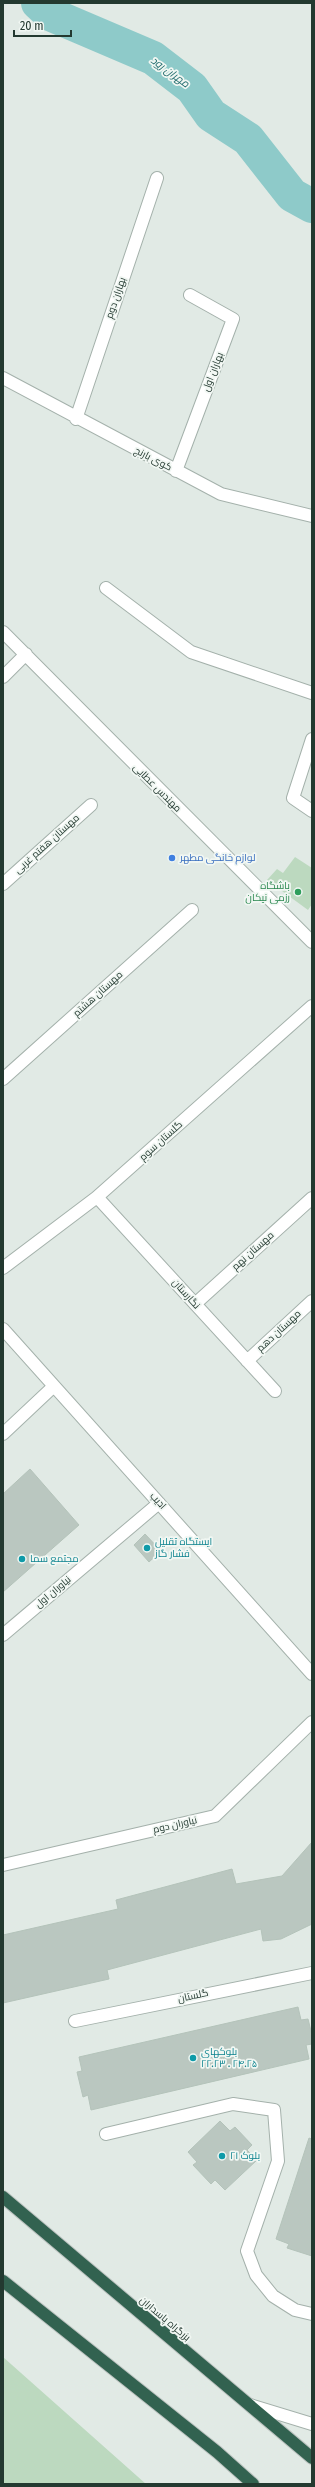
<svg xmlns="http://www.w3.org/2000/svg" width="315" height="2487" font-family="'Fira Sans Condensed',Cairo,sans-serif">
  <style>
    .green { fill: #bcd9bf }
    .lines { fill: none; stroke-linecap: round; stroke-linejoin: round }
    .river { stroke: #8ecac9; stroke-width: 34 }
    .building { fill: #bac7c0; stroke: #b4c3ba }
    .minor-casing { stroke: #a4b1ab; stroke-width: 14 }
    .highway-casing { stroke: #bdc4c1; stroke-width: 14 }
    .minor { stroke: #fff; stroke-width: 12 }
    .highway { stroke: #326250; stroke-width: 12 }
    .shop-dot { fill: #3f7fe0; stroke: #f1f7f3; stroke-width: 1.5 }
    .leisure-dot { fill: #2e9e5b; stroke: #f1f7f3; stroke-width: 1.5 }
    .culture-dot { fill: #0f9aa8; stroke: #f1f7f3; stroke-width: 1.5 }
    .labels { text-anchor: middle; dominant-baseline: central; stroke-width: 3.5; stroke-linejoin: round; paint-order: stroke }
    .street-label { font-size: 10px; fill: #233930; stroke: #f1f7f3 }
    .shop-label { font-size: 10px; fill: #366cbe; stroke: #f1f7f3; text-anchor: start }
    .leisure-label { font-size: 10px; fill: #27864d; stroke: #f1f7f3; text-anchor: end }
    .culture-label { font-size: 10px; fill: #0d838f; stroke: #f1f7f3; text-anchor: start }
    .water-label { font-size: 11px; font-style: italic; fill: #246e6f; stroke: #f1f7f3 }
  </style>
  <rect width="100%" height="100%" fill="#e1eae5"/>
  <path class="green" d="M295,857L312,868V904L308,910L267,880L277,869L283,873Z
    M3,2357L146,2484H3Z"/>
  <g class="lines">
    <path class="river" d="M38,3L50,14L153,58L192,88L211,115L248,139L292,195L312,206"/>
  </g>
  <path class="building" d="M30,1469L79,1525L3,1592V1494Z
    M145,1534L161,1551L149,1562L134,1545Z
    M312,1842V1924L281,1939L263,1941L261,1929L107,1970L109,1979L3,2003V1935L118,1909L116,1900L232,1869L236,1884L282,1876Z
    M298,2007L301,2020L308,2019L312,2035V2044L306,2045L309,2059L91,2110L88,2095L83,2097L77,2072L82,2071L79,2057Z
    M220,2121L230,2131L235,2127L252,2145L247,2150L257,2160L225,2190L215,2180L211,2184L193,2165L197,2162L188,2152Z
    M309,2138L312,2139V2256L287,2248L289,2244L276,2239Z"/>
  <g class="lines">
    <defs>
      <path id="minor" d="M3,378L221,494L312,516
        M76,419L157,178
        M176,471L233,319L190,295
        M106,588L191,652L312,693
        M3,632L312,942
        M3,677L26,654
        M312,739L293,798L312,811
        M3,884L91,805
        M3,1079L192,910
        M97,1197L275,1391
        M3,1268L97,1197L312,1006
        M195,1304L312,1198
        M3,1329L312,1674
        M247,1361L312,1301
        M3,1434L54,1386
        M3,1635L159,1503
        M3,1865L215,1816L312,1722
        M75,2021L312,1973
        M106,2134L233,2104L274,2110L278,2161L247,2251L256,2275L273,2296L295,2310L312,2314
        M250,2405L312,2424"/>
      <path id="highway" d="M3,2197L312,2458
        M3,2281L217,2452L253,2484"/>
    </defs>
    <use href="#minor" class="minor-casing"/>
    <use href="#highway" class="highway-casing"/>
    <use href="#minor" class="minor"/>
    <use href="#highway" class="highway"/>
  </g>
  <circle class="shop-dot" cx="172" cy="858" r="4"/>
  <circle class="leisure-dot" cx="298" cy="892" r="4"/>
  <g class="culture-dot">
    <circle cx="147" cy="1548" r="4"/>
    <circle cx="22" cy="1559" r="4"/>
    <circle cx="193" cy="2058" r="4"/>
    <circle cx="222" cy="2156" r="4"/>
  </g>
  <g class="labels">
    <g class="street-label">
      <text transform="translate(116 298) rotate(-71)">بهاران دوم</text>
      <text transform="translate(213 372) rotate(-69)">بهاران اول</text>
      <text transform="translate(153 459) rotate(27)">کوی بارنج</text>
      <text transform="translate(157 788) rotate(45)">مهندس عطایی</text>
      <text transform="translate(47 844) rotate(-42)">مهستان هفتم غربی</text>
      <text transform="translate(98 994) rotate(-42)">مهستان هشتم</text>
      <text transform="translate(161 1141) rotate(-42)">گلستان سوم</text>
      <text transform="translate(253 1251) rotate(-42)">مهستان نهم</text>
      <text transform="translate(186 1294) rotate(48)">نگارستان</text>
      <text transform="translate(279 1331) rotate(-43)">مهستان دهم</text>
      <text transform="translate(158 1501) rotate(48)">ادیب</text>
      <text transform="translate(53 1592) rotate(-40)">نیاوران اول</text>
      <text transform="translate(175 1825) rotate(-13)">نیاوران دوم</text>
      <text transform="translate(193 1996) rotate(-12)">گلستان</text>
      <text transform="translate(165 2319) rotate(40)">بزرگراه پاسداران</text>
    </g>
    <g class="shop-label">
      <text x="180" y="858">لوازم خانگی مطهر</text>
    </g>
    <g class="leisure-label">
      <text x="290" y="886">باشگاه<tspan x="290" dy="12">رزمی نیکان</tspan></text>
    </g>
    <g class="culture-label">
      <text x="155" y="1542">ایستگاه تقلیل<tspan x="155" dy="12">فشار گاز</tspan></text>
      <text x="30" y="1559">مجتمع سما</text>
      <text x="201" y="2052">بلوکهای<tspan x="201" dy="12">۲۲.۲۳ . ۲۴.۲۵</tspan></text>
      <text x="230" y="2156">بلوک ۲۱</text>
    </g>
    <g class="water-label">
      <text transform="translate(170 72) rotate(36)">مهران رود</text>
    </g>
  </g>
  <rect width="315" height="2487" fill="none" stroke="#233930" stroke-width="8"/>
  <path d="M14 30v6h57v-6" fill="none" stroke="#233930" stroke-width="2"/>
  <text x="20" y="30" font-size="12" fill="#233930" stroke="#f1f7f3" stroke-width="3" paint-order="stroke">20 m</text>
</svg>
